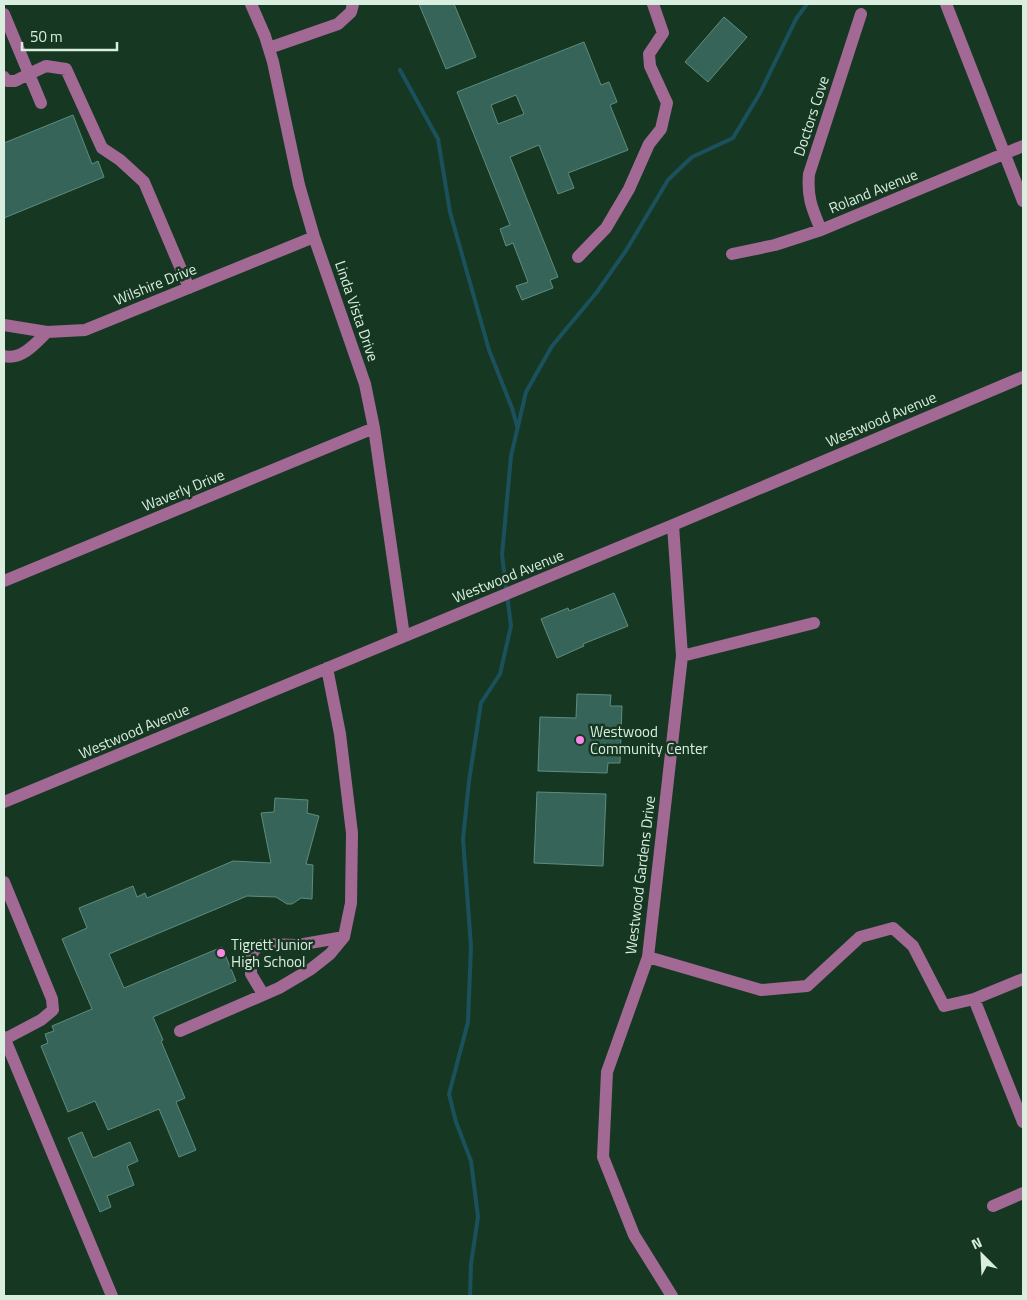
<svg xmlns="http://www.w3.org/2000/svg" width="1027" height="1300" font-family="'Titillium Web',sans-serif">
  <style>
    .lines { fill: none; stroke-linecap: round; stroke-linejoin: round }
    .stream { stroke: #1a515d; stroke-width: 4 }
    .building { fill: #366458; stroke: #5e8c7f; fill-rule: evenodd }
    .minor { stroke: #a26995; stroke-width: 12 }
    .poi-dot { fill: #fc86e4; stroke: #163823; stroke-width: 2 }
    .labels { text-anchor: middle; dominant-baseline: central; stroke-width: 5; stroke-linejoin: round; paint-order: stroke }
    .street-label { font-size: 15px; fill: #daeee0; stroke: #163823 }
    .poi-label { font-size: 15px; fill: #daeee0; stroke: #163823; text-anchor: start }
  </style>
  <rect width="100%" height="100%" fill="#163823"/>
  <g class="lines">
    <path class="stream" d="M400,70L438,139L450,212L489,350L512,408L517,426
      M470,1296L471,1264L478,1217L471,1161L456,1122L449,1094L468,1022L471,946L463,839L469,781L481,703L500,674L511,626L502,555L511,456L526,392L552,346L597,292L627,249L668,180L692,157L733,138L760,93L796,19L807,4"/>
  </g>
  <path class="building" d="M419,4H454L476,57L446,69Z
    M724,17L747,37L708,82L685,62Z
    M584,42L601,85L609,82L617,102L610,105L628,150L568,173L574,188L558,194L539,145L510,157L558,277L550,280L553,288L522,300L516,286L528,282L513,243L506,246L500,229L510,225L457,92ZM516,95L524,114L498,124L491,105Z
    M73,115L92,164L98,161L104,177L4,218V143Z
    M614,593L628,626L583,644L584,646L557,658L541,619L568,608L569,611Z
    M577,694L611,695L610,706H622L620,763H608L607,773L538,771L540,717L576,718Z
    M537,792L606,794L603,866L534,863Z
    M275,798L308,800L307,813L319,816L306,864L313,865L312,899L301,898L292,904H287L276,897L247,896L109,954L124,988L222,947L236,981L153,1017L163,1040L161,1041L185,1098L176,1102L196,1150L179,1157L159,1109L108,1130L95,1101L68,1112L41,1046L48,1043L45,1034L54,1031L52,1026L92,1009L62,939L87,928L79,908L133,886L137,897L145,893L147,898L233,861L271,863L261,813L274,812Z
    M82,1132L93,1158L130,1142L138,1161L127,1166L134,1185L107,1196L111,1207L100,1212L68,1138Z"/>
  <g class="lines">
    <path class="minor" d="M251,4L265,36L273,62L299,185L314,237L365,384L374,428L404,636
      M946,4L1023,201
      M4,14L29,74L46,66L66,69L102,148L120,160L144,182L189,288
      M269,48L338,24L351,12L353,4
      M4,77L7,81H15L29,74L41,103
      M821,230C812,208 807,198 809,174L861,14
      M732,254L775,245L821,230L1023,146
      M578,257L606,228L629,189L649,144L661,129L667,103L650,66L649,54L663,33L653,4
      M4,325L47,332L85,330L314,237
      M4,356C21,361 36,343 47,332
      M4,581L374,428
      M682,656L814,623
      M4,802L673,525L1023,377
      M4,882L52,999L53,1010L41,1020L5,1039
      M648,957L761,990L807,986L860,937L893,928L913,946L944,1006L974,999L1023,1122
      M263,994L251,974V955L257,947L265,944L298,945L344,937
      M974,999L1023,979
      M180,1031L279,988L311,969L330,954L344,937L351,903L352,833L340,734L327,668
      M4,1037L112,1296
      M993,1206L1023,1193
      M672,1296L634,1235L603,1157L607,1072L648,957L682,656L673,525"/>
  </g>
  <g class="poi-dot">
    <circle cx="580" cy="740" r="5"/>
    <circle cx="221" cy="953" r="5"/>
  </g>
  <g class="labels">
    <g class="street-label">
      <text transform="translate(811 116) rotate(-72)">Doctors Cove</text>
      <text transform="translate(873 191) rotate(-22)">Roland Avenue</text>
      <text transform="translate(155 284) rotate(-22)">Wilshire Drive</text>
      <text transform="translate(357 311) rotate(71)">Linda Vista Drive</text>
      <text transform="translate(881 419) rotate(-23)">Westwood Avenue</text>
      <text transform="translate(183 490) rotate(-22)">Waverly Drive</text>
      <text transform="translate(508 576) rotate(-22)">Westwood Avenue</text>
      <text transform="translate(134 731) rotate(-23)">Westwood Avenue</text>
      <text transform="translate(640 875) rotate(-83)">Westwood Gardens Drive</text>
    </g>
    <g class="poi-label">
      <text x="590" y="731">Westwood<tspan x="590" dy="17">Community Center</tspan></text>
      <text x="231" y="944">Tigrett Junior<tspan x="231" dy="17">High School</tspan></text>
    </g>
  </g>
  <rect width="1027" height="1300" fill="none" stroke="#daeee0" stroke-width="10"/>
  <g transform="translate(982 1255) rotate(336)" stroke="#163823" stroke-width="4" paint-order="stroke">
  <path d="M0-4L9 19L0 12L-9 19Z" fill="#daeee0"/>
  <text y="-8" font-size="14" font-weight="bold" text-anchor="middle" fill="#daeee0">N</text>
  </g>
  <path d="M22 42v8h95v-8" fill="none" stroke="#daeee0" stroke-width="2.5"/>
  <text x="30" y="42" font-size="15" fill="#daeee0" stroke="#163823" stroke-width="4" paint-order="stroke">50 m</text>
</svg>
